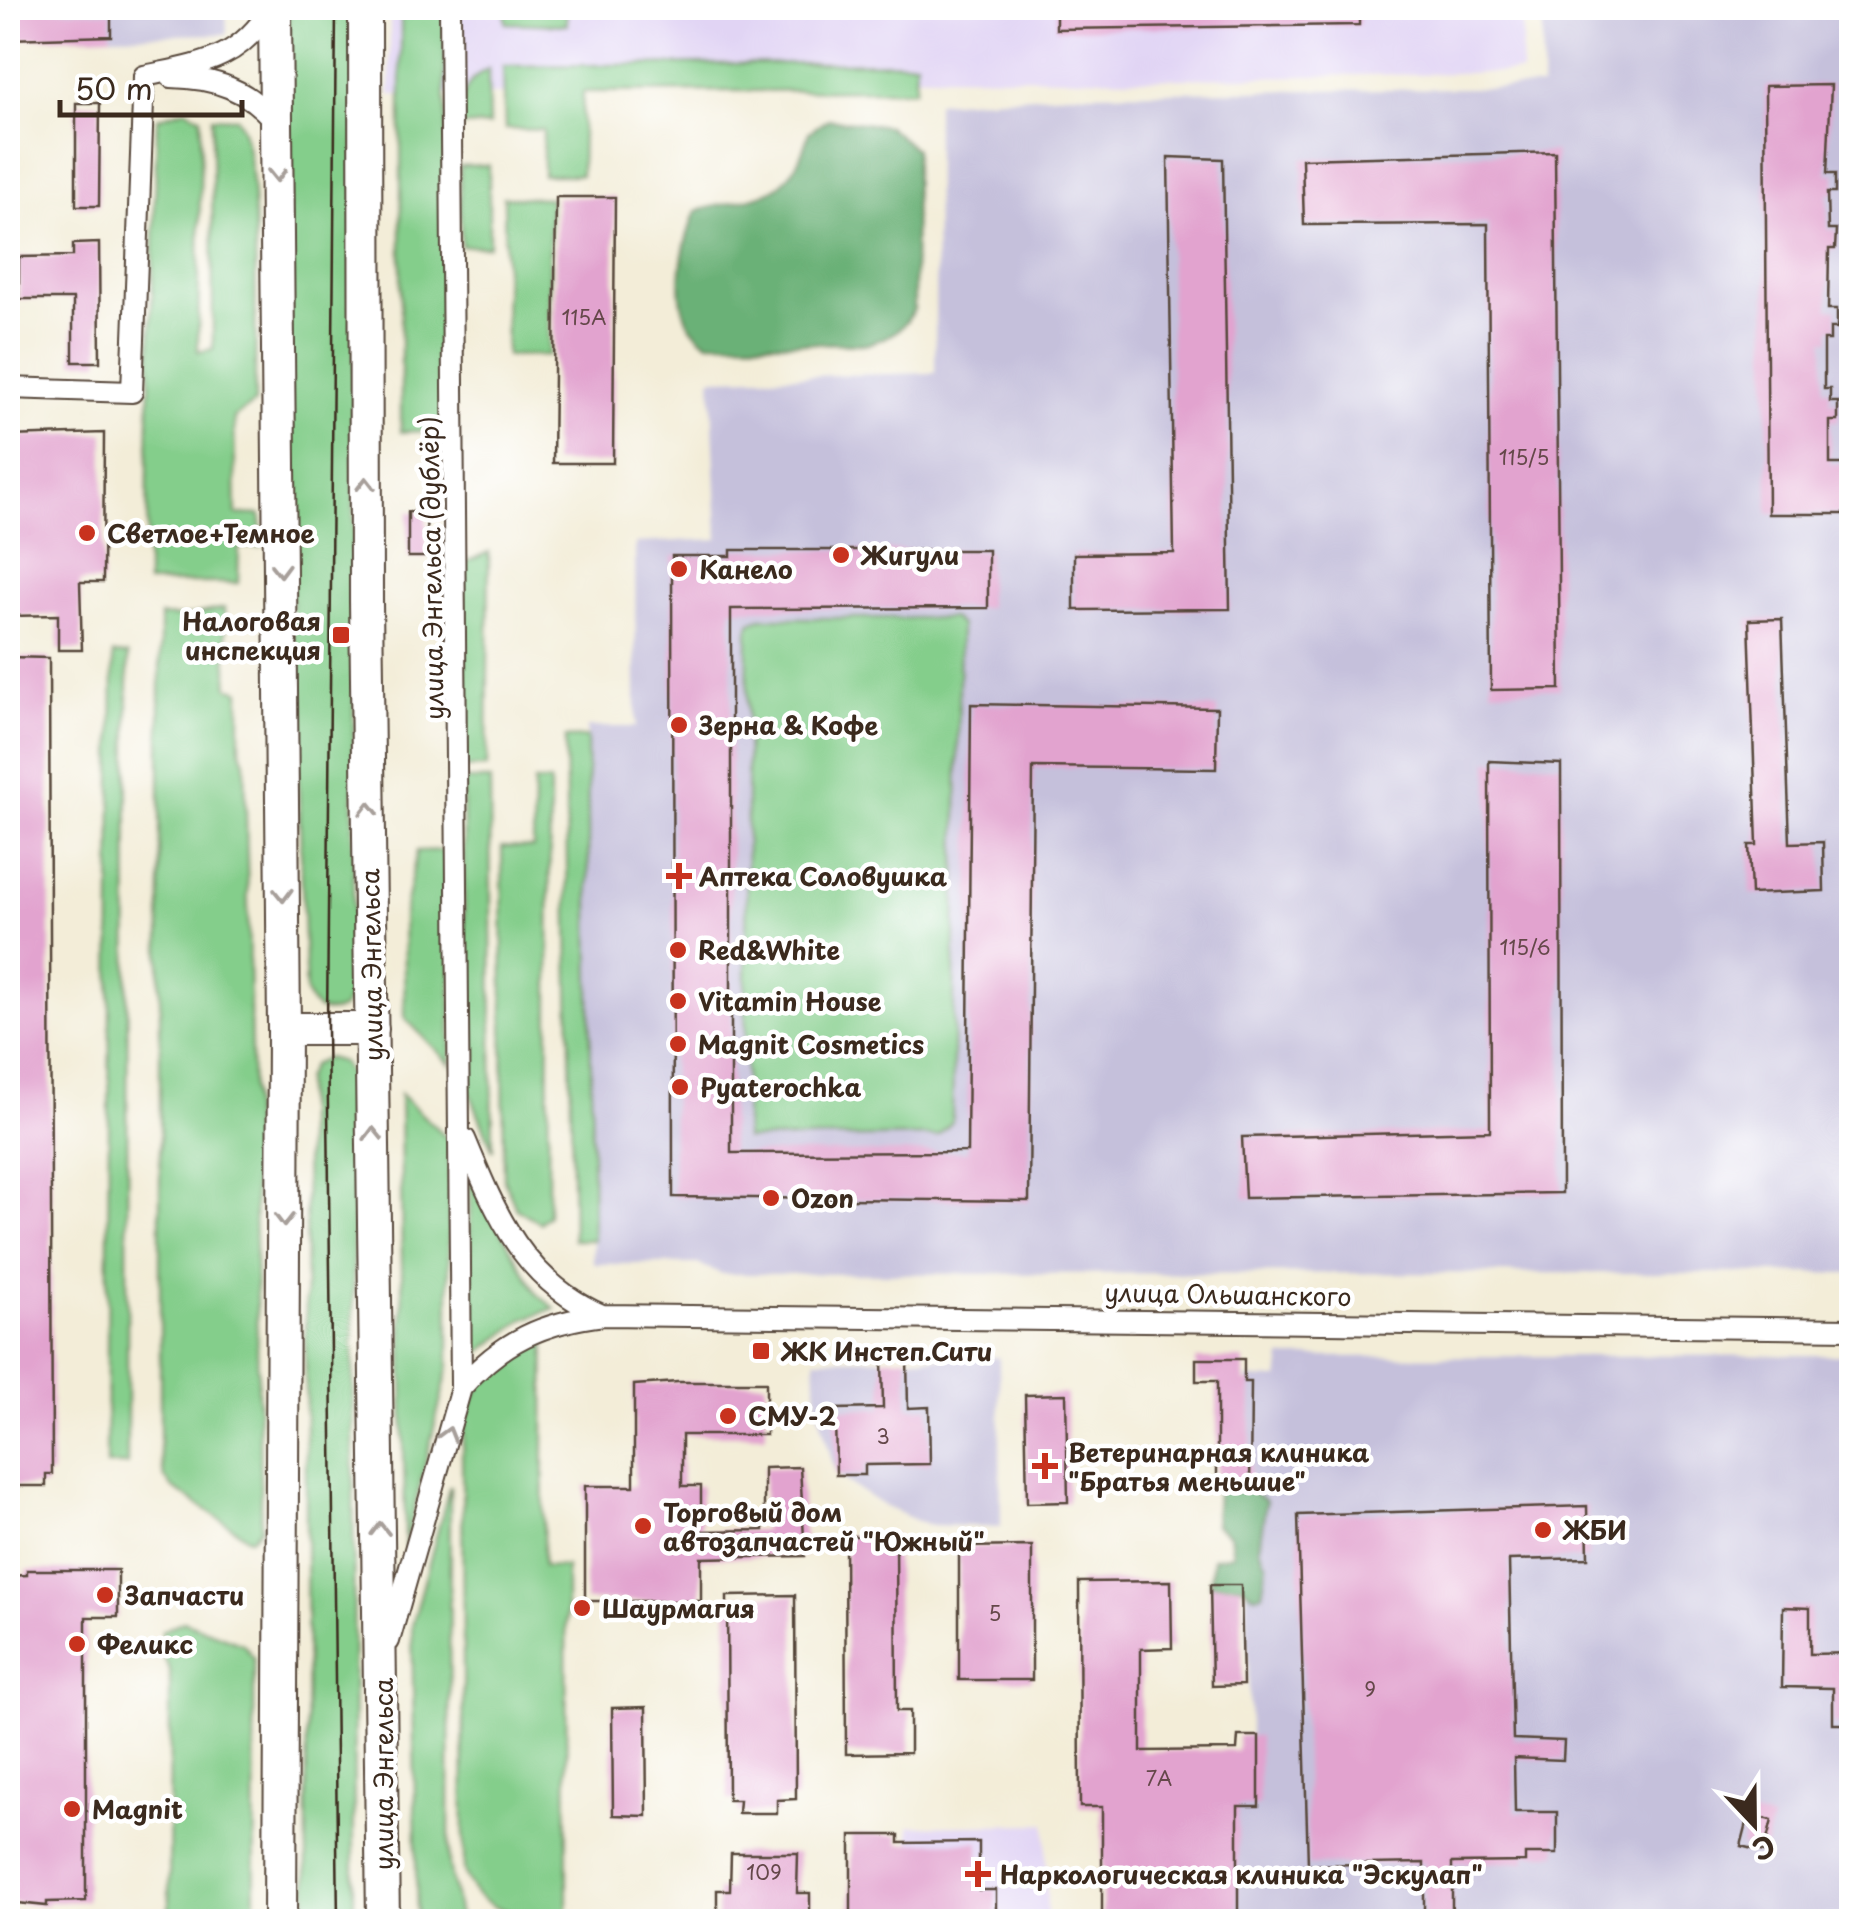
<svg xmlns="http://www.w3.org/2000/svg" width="1859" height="1929" font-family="'Playpen Sans',sans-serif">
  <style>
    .built { fill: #e1d4f4 }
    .industrial { fill: #c5c0db }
    .green { fill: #84ce8b; stroke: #607c54; stroke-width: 2.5 }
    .forest { fill: #6bb177; stroke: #536e4a; stroke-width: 2.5 }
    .building { fill: #e2a3cf }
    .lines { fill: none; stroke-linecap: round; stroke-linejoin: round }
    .street-casing { stroke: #57473a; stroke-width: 24 }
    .primary-casing { stroke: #57473a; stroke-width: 36 }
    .street { stroke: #fff; stroke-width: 20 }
    .primary { stroke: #fff; stroke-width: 32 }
    .tram { stroke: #3b2a1e; stroke-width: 2.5 }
    .oneway { stroke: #a79f9a }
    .poi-dot { fill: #c8321e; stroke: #fff; stroke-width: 4 }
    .labels { text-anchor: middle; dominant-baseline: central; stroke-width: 9; stroke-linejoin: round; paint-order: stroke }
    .number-label { font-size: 20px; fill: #65484a }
    .poi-label { font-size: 25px; font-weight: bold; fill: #3b2a1e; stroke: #fff; text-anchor: start }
    .street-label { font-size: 25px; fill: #3b2a1e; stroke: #fff }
  </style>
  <rect width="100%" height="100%" fill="#fff"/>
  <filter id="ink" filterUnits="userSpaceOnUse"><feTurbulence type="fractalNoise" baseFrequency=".01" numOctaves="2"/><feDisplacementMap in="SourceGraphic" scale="20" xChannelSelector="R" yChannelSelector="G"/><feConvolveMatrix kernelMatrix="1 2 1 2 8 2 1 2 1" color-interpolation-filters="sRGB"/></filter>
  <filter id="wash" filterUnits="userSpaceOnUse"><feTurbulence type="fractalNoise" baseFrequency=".0048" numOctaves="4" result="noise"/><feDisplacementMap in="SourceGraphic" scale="40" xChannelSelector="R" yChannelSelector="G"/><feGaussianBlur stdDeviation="2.25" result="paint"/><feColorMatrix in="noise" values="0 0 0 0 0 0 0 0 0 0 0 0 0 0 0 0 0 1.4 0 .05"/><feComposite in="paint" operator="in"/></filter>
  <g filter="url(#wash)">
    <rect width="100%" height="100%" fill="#f3edd8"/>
    <path class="built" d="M390,8H1523L1521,72L1142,79L802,74V91L390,95Z
      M1046,1824L1047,1921H910V1826Z"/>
    <path class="industrial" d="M8,8H226L227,34L8,38Z
      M1543,8H1851V1273L722,1274L698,1264H593L587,727H636L635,543L718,539L711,378L935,373L936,102L1083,93L1542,87Z
      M1851,1355V1921H1238V1736L1250,1735L1244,1491H1250L1251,1383L1244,1378L1279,1379L1282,1357Z
      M999,1357L1001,1527L927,1525L885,1507L836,1475L817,1407L815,1359Z"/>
    <path class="green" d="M288,8H355L353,988L343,1008C327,1016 312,1011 306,993L288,493Z
      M401,8H444L450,430L401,432Z
      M505,8H566L567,25L506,23Z
      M916,62L915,90L583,92L581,175H543V130L505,129L503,66Z
      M488,69L489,125L461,126C461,100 463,81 488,69Z
      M185,109L201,117L198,352L213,349L212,117L237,118C263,153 254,349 255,403L234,417L236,514L261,515V547H239L238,583H147C146,428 154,273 157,118Z
      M489,165V246H461L460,166Z
      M504,197L550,198L549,355L506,356Z
      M489,552L487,767L462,768L459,565Z
      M224,608L228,687L240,691V748L245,762L261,1528L250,1539L172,1487L164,1477L160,1452V616L183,617Z
      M761,618H952L960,625L952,1122L938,1136L745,1139L748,630L751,622Z
      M113,654L128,655L127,1465H106Z
      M587,737L593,1240H573L565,738Z
      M463,780H490L493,1150L466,1083Z
      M534,782H550L548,1215L540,1223L516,1208L504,1180L502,847L533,848Z
      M451,850V1065L405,1018L403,917L417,851Z
      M327,1058L342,1062L353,1081L354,1922L307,1921L305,1079L312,1065Z
      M400,1094L449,1140V1366L405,1547Z
      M470,1177L537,1294L555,1308L524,1319L470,1360Z
      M545,1330L543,1566L566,1567L567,1912C524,1912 479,1921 464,1871L462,1451C467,1382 493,1366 545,1330Z
      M450,1485L449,1865L460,1921H417L412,1626Z
      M183,1621L243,1644L254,1658L255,1921H164L169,1910L170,1669L162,1655V1631Z"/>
    <path class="forest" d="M828,119L887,126L915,149L914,309C905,330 889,337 868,344L708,342C665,318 681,248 696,211C761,193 789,203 809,132Z
      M1217,1491H1250L1266,1501L1259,1548L1267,1565L1262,1594L1255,1596L1241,1585H1210L1213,1558L1233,1554L1230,1535L1215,1525Z"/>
    <g id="blocks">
      <path class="building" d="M8,8L111,12V36L8,39Z
        M1056,8H1359V25L1056,29Z
        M1831,85L1827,174H1835V193H1827L1828,230H1836L1835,249H1829L1828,309H1837V328H1830V340H1824V389H1830V402H1838V421H1830V464H1852V514H1768L1765,86Z
        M76,103H100L99,206H76Z
        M1555,152L1560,689L1491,690L1488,224L1304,225L1302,159Z
        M1168,157L1223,159L1230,609L1074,610V554L1174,553Z
        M556,197H615L613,463H553Z
        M99,243L100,362H73V299H19V257L73,256V244Z
        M104,433L103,582H80L82,650H58V615L10,616L8,436Z
        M408,512H426L427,557H408Z
        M731,550H988V608L731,609V1153L967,1152L971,704L1217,708L1216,769L1033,767L1029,1201L673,1197L672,556H731Z
        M1782,619L1790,843L1823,842L1824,891L1751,894L1749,845H1757L1749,620Z
        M8,657L49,658L52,1474H46V1486H10Z
        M1489,761L1561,764L1562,1193L1245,1198L1242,1137L1490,1131Z
        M907,1357L908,1408L929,1407L930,1464L865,1465V1475H836L835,1409L883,1408L882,1358Z
        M1196,1359H1244V1382H1251L1250,1491H1217V1381H1196Z
        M678,1382H766V1435H682V1486H701V1531L764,1530V1468L800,1467L805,1556L701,1558V1601H585V1486H634V1385Z
        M1066,1394L1068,1502L1027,1503L1025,1395Z
        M1587,1506L1588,1558L1509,1560L1513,1739L1564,1741L1563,1760L1514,1758L1515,1812H1557V1854H1525V1862L1452,1863V1922H1424V1863L1308,1865L1298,1515Z
        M845,1536H896L897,1711H910V1753L846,1754Z
        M1032,1546V1680H959V1547Z
        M27,1570H118V1617H86V1901L47,1902V1906L8,1902V1576L27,1575Z
        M1171,1581L1172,1648L1141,1649V1751L1237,1750L1238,1736H1259V1806H1238V1922H1102V1807H1080L1079,1582Z
        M1210,1585H1241L1243,1685L1212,1686Z
        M795,1595L796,1799L777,1800V1813H738L739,1800H728L727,1596Z
        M1783,1607L1810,1608V1654L1852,1653V1724H1833V1688L1782,1687Z
        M646,1707L647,1816L613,1815L612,1708Z
        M1749,1815L1772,1820L1764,1852L1741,1846Z
        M851,1835H899V1843L979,1842V1890H996V1922H851Z
        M731,1853H798L797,1893H810V1922H717V1890H730Z"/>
    </g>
  </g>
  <g filter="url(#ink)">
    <use href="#blocks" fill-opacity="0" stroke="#57473a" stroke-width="2.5"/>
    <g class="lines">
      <defs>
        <path id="street" d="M144,76C201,64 239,61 271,8
          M171,77C215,78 248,89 276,123
          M8,388L132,392L144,76
          M465,1139C496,1214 523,1281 602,1315
          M461,1388C501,1341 544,1322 604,1315L1852,1329
          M389,1641L461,1388L450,8"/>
        <path id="primary" d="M275,8L284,1029L280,1922
          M365,8L366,602L383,1922
          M284,1029H372"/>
      </defs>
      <use href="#street" class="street-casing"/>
      <use href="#primary" class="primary-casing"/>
      <use href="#street" class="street"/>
      <use href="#primary" class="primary"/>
      <path class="tram" d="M336,8L327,1028L338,1922"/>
    </g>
    <defs><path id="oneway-chevron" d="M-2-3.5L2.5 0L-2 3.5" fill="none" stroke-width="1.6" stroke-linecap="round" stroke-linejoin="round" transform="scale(2.5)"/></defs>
    <g class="oneway">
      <use href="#oneway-chevron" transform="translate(277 175) rotate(89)"/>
      <use href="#oneway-chevron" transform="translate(366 484) rotate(-90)"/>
      <use href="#oneway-chevron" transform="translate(280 570) rotate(89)"/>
      <use href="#oneway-chevron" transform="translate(369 809) rotate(-91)"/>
      <use href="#oneway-chevron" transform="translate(283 895) rotate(89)"/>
      <use href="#oneway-chevron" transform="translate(373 1134) rotate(-91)"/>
      <use href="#oneway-chevron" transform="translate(284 1220) rotate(90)"/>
      <use href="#oneway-chevron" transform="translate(448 1434) rotate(-74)"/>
      <use href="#oneway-chevron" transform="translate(380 1529) rotate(-91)"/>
    </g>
  </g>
  <g class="poi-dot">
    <circle cx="87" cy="533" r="10"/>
    <circle cx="841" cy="555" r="10"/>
    <circle cx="679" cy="569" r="10"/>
    <rect x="331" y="625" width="20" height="20" rx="5"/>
    <circle cx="679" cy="725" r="10"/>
    <path d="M674 861h10v10h10v10h-10v10h-10v-10h-10v-10h10z"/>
    <circle cx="678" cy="950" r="10"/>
    <circle cx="678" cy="1001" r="10"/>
    <circle cx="678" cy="1044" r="10"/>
    <circle cx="680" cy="1087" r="10"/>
    <circle cx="771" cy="1198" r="10"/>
    <rect x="751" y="1341" width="20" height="20" rx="5"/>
    <circle cx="728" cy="1416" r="10"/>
    <path d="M1040 1451h10v10h10v10h-10v10h-10v-10h-10v-10h10z"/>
    <circle cx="643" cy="1526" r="10"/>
    <circle cx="1543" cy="1530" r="10"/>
    <circle cx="105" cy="1595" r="10"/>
    <circle cx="582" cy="1608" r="10"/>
    <circle cx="77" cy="1644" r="10"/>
    <circle cx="72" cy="1809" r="10"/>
    <path d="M973 1859h10v10h10v10h-10v10h-10v-10h-10v-10h10z"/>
  </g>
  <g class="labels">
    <g class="number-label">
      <text x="584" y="317">115А</text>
      <text x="1524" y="457">115/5</text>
      <text x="1525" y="947">115/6</text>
      <text x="883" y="1436">3</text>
      <text x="995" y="1613">5</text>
      <text x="1370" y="1689">9</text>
      <text x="1159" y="1778">7А</text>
      <text x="764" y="1872">109</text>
    </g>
    <g class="poi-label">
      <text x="107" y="533">Светлое+Темное</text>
      <text x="861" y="555">Жигули</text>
      <text x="699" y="569">Канело</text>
      <text x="321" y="621" text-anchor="end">Налоговая<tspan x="321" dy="29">инспекция</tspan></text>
      <text x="699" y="725">Зерна &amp; Кофе</text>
      <text x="699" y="876">Аптека Соловушка</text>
      <text x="698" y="950">Red&amp;White</text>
      <text x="698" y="1001">Vitamin House</text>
      <text x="698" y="1044">Magnit Cosmetics</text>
      <text x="700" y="1087">Pyaterochka</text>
      <text x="791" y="1198">Ozon</text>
      <text x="781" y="1351">ЖК Инстеп.Сити</text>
      <text x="748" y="1416">СМУ-2</text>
      <text x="1068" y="1452">Ветеринарная клиника<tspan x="1068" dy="29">"Братья меньшие"</tspan></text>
      <text x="663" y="1512">Торговый дом<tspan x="663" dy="29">автозапчастей "Южный"</tspan></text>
      <text x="1563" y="1530">ЖБИ</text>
      <text x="125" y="1595">Запчасти</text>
      <text x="602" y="1608">Шаурмагия</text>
      <text x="97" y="1644">Феликс</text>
      <text x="92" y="1809">Magnit</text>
      <text x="1000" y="1874">Наркологическая клиника "Эскулап"</text>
    </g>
    <g class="street-label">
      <text transform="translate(431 568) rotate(-91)">улица Энгельса (дублёр)</text>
      <text transform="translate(371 965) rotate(-91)">улица Энгельса</text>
      <text transform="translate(1228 1294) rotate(1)">улица Ольшанского</text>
      <text transform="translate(383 1774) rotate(-90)">улица Энгельса</text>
    </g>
  </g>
  <rect width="1859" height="1929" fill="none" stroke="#fff" stroke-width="40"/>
  <g transform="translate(1754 1824) rotate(158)" stroke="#ffffff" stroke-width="8" paint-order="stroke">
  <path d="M0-8L18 38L0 25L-18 38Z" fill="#3b2a1e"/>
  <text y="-15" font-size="28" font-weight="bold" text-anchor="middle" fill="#3b2a1e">С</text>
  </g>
  <path d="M60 100v15h182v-15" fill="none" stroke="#3b2a1e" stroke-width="5"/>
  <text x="75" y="100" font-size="30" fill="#3b2a1e" stroke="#ffffff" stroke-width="8" paint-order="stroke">50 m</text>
</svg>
